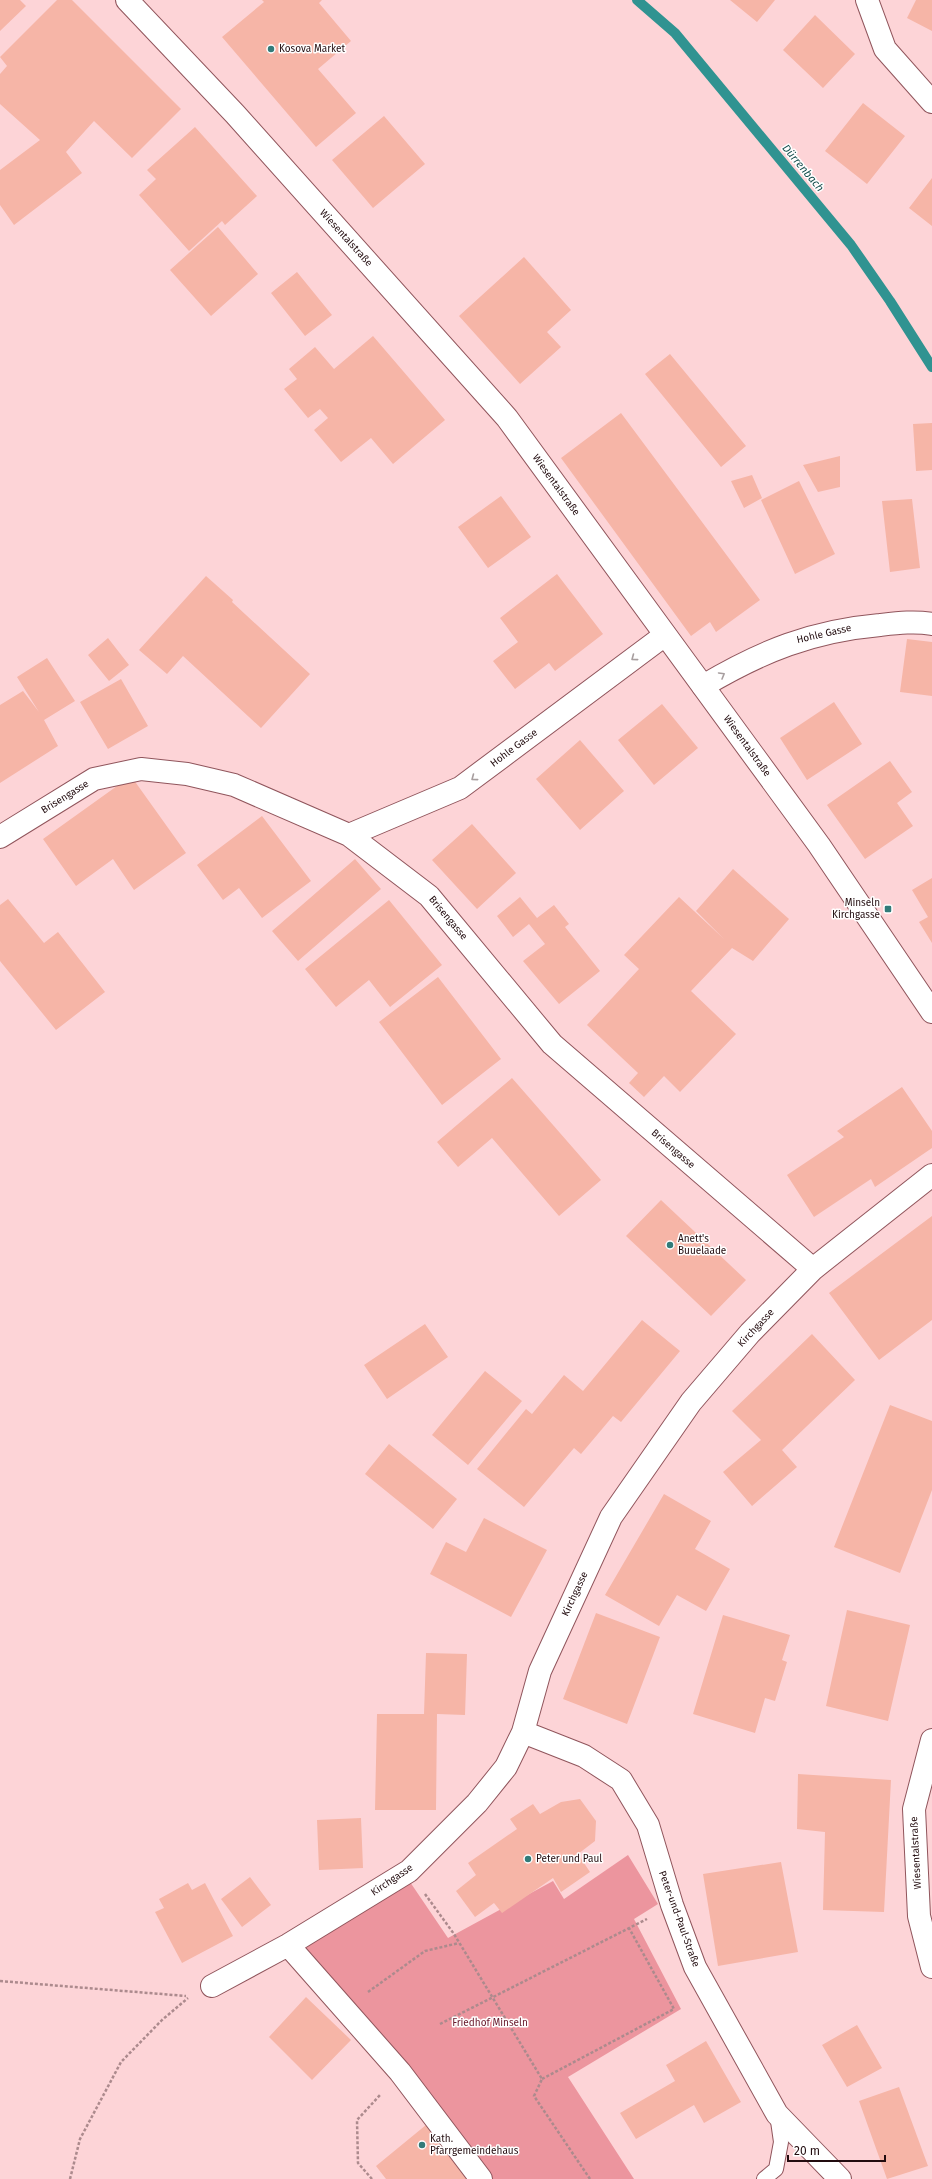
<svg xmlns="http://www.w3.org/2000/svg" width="932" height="2179" font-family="'Fira Sans',sans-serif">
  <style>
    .green { fill: #ec959e }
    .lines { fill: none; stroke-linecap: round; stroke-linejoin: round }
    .stream { stroke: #309391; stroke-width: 10 }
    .building { fill: #f6b5a7 }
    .lane-casing { stroke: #90555c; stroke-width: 16 }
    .street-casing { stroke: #90555c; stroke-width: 24 }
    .secondary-casing { stroke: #90555c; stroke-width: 24 }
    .path { stroke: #ac8a8d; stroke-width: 2.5; stroke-dasharray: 3 2; stroke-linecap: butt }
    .lane { stroke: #fff; stroke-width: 14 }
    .street { stroke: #fff; stroke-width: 22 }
    .secondary { stroke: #fff; stroke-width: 22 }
    .oneway { stroke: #a79e9f }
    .poi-dot { fill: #327b79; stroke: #fff; stroke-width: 1.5 }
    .labels { text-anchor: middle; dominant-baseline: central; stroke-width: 3; stroke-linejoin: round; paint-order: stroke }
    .poi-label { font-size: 10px; fill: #220c0f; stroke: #fff; text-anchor: start }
    .street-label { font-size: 10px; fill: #220c0f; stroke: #fff }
    .park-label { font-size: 10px; fill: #681729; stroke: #fff }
    .water-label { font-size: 11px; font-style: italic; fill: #154d4c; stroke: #fff }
  </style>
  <rect width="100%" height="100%" fill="#fdd4d7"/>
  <path class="green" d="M628,1855L658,1904L634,1919L681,2009L568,2077L634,2179H493L353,2003L303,1945L410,1882L448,1938L553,1881L564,1899Z"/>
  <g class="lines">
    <path class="stream" d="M637,0L675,33L851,245L890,301L932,367"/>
  </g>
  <path class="building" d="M0,0H20L26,6L0,31Z
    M57,0H72L181,109L132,158L94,121L66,152L82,173L14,225L0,205V170L40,140L0,104V74L7,66L0,57Z
    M262,0H322L319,3L351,41L318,69L356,113L316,147L222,37L264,2Z
    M730,0H775L757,22Z
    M916,0H932V31L907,18Z
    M815,15L855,54L823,88L783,50Z
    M863,103L905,136L867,184L825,151Z
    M384,116L425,164L373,208L332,160Z
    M195,127L257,196L225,225L222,221L189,251L139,195L156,179L147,170Z
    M932,178V226L909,208Z
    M218,227L258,274L211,316L170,270Z
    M524,257L571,310L547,332L561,347L520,384L459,316Z
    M297,272L332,315L305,336L271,293Z
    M373,336L445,420L393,464L371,438L341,462L314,430L328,418L320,409L308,418L284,389L297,379L289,369L315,347L334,369Z
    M670,354L746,446L721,467L645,374Z
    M621,413L760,600L716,632L710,622L691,636L561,458Z
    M932,423V470L916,471L913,424Z
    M840,456V487L818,492L803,465Z
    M752,475L762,498L744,508L731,481Z
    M799,481L835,554L795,574L761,500Z
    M501,496L531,537L488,568L458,527Z
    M912,499L920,568L890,572L882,501Z
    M557,574L603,634L555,671L549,663L515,689L493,661L518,642L500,618Z
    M206,576L233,600L232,602L310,674L261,728L183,656L167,674L139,650Z
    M108,638L129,665L109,681L88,655Z
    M907,639L932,642V696L900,692Z
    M47,658L75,701L44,720L58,746L0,783V705L23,691L39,712L17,677Z
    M121,679L148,726L108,749L80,702Z
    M834,702L862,744L807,780L780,738Z
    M662,704L698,748L654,785L618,740Z
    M580,740L624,791L580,830L536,779Z
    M890,761L912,792L897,803L913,826L865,859L827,805Z
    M131,776L186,853L134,890L113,859L76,886L43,839Z
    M262,816L311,881L262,918L239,888L223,900L197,865Z
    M472,824L516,873L477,909L432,860Z
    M355,859L381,889L298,961L272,931Z
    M733,869L789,919L753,961L732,948L691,991L736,1034L680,1092L664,1076L644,1097L629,1083L638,1073L587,1025L639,969L624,955L679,897L724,939L696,911Z
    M932,878V943L919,922L928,917L912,890Z
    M520,897L537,918L554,905L569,924L565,927L600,971L559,1004L523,961L545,944L529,924L513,937L497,916Z
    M8,899L44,943L58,932L105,992L56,1030L0,961V905Z
    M389,900L442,965L390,1007L369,980L336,1007L305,969Z
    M438,977L501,1059L442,1105L379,1022Z
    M512,1078L601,1180L559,1216L492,1138L458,1167L437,1142Z
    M902,1087L932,1131V1148L875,1187L871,1179L814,1217L787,1175L844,1137L837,1131Z
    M661,1200L746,1280L711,1316L626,1236Z
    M932,1216V1320L879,1360L829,1293Z
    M642,1320L680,1351L621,1422L613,1416L581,1454L574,1448L524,1507L477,1469L526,1409L532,1414L564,1375L583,1391Z
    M425,1324L448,1357L387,1399L364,1365Z
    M812,1334L855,1380L782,1450L797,1467L752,1506L723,1472L761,1440L732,1411Z
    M485,1371L522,1401L468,1465L432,1435Z
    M890,1405L932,1421V1490L900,1573L834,1547Z
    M389,1444L457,1499L433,1529L365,1474Z
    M664,1494L711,1521L695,1549L730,1569L706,1611L677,1595L659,1626L605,1595Z
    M484,1518L547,1550L511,1617L430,1574L446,1542L466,1552Z
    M847,1610L910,1625L888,1721L826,1706Z
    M596,1613L660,1637L627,1724L563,1699Z
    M723,1615L790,1635L782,1660L787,1662L775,1701L765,1698L755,1733L693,1714Z
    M426,1653L467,1654L465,1715L437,1714L436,1810H375L377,1714H424Z
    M798,1774L891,1780L884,1912L823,1910L825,1832L797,1829Z
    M580,1799L596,1821L595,1841L578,1854L590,1872L561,1892L553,1878L502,1913L494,1903L475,1917L456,1891L476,1875L468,1863L517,1829L510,1819L533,1804L540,1814L561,1802Z
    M361,1818L363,1868L319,1870L317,1820Z
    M781,1862L798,1952L718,1966L703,1874Z
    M250,1877L271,1905L242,1927L221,1899Z
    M188,1883L192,1890L205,1883L233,1936L182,1963L155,1912L164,1908L159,1899Z
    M306,1997L351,2040L312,2080L269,2037Z
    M857,2025L882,2068L847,2087L822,2045Z
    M706,2041L741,2102L704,2123L694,2105L636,2139L620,2113L675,2081L666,2065Z
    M899,2087L928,2166L887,2179L859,2101Z
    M426,2125L470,2179H386L376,2166Z"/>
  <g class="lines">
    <defs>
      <path id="lane" d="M764,2179L776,2169L781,2142L777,2114"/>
      <path id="street" d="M867,0L885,49L932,102
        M703,686C762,651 812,631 880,625C898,623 915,621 932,624
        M349,835L460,788L665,635
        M0,837L94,779L141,769L187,774L234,785L349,835L429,896L552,1044L813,1269
        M523,1732L584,1756L621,1780L648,1825L672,1905L695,1967L777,2114L840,2179
        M288,1945L400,2072L481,2179
        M212,1986L288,1945L409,1871L477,1803L506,1767L523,1732L540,1671L611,1517L691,1402L750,1333L813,1269L932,1175"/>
      <path id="secondary" d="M127,0L235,114L507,418L819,845L932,1012
        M932,1740L914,1809L919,1916L932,1967"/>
    </defs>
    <use href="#lane" class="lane-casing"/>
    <use href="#street" class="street-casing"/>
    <use href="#secondary" class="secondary-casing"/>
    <path class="path" d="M425,1894L454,1934L542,2079L534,2096L590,2179
      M0,1981L186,1996
      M368,1992L425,1951L459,1943
      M440,2024L647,1919
      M542,2079L674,2009L629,1928
      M70,2179L80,2139L121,2062L162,2020L188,1998
      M372,2179L358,2163L357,2120L381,2094"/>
    <use href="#lane" class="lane"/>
    <use href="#street" class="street"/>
    <use href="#secondary" class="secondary"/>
  </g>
  <defs><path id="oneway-chevron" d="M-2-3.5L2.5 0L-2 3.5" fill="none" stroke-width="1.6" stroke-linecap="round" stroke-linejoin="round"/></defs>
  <g class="oneway">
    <use href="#oneway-chevron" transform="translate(634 658) rotate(143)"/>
    <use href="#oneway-chevron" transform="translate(722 675) rotate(-30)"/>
    <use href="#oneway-chevron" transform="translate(474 778) rotate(143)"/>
  </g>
  <g class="poi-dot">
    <circle cx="271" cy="49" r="4"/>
    <rect x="884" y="905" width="8" height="8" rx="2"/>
    <circle cx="670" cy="1245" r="4"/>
    <circle cx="528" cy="1859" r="4"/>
    <circle cx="422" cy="2145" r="4"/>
  </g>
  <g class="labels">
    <g class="poi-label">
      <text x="279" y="49">Kosova Market</text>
      <text x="880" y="903" text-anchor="end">Minseln<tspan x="880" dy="12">Kirchgasse</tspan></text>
      <text x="678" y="1239">Anett's<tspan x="678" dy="12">Buuelaade</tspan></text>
      <text x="536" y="1859">Peter und Paul</text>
      <text x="430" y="2139">Kath.<tspan x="430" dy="12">Pfarrgemeindehaus</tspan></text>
    </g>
    <g class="street-label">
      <text transform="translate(346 238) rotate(48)">Wiesentalstraße</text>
      <text transform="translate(556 485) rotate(54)">Wiesentalstraße</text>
      <text transform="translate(824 634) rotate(-13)">Hohle Gasse</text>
      <text transform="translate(747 746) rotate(54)">Wiesentalstraße</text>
      <text transform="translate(514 748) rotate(-37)">Hohle Gasse</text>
      <text transform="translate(65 797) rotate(-32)">Brisengasse</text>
      <text transform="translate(448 918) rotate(50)">Brisengasse</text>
      <text transform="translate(673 1149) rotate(41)">Brisengasse</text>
      <text transform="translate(756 1328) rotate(-47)">Kirchgasse</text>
      <text transform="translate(575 1594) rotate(-65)">Kirchgasse</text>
      <text transform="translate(916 1853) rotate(-93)">Wiesentalstraße</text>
      <text transform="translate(392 1880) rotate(-34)">Kirchgasse</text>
      <text transform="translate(679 1919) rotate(70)">Peter-und-Paul-Straße</text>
    </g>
    <g class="park-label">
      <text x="490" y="2023">Friedhof Minseln</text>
    </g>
    <g class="water-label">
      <text transform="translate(803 168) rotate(50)">Dürrenbach</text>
    </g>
  </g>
  <path d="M788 2155v6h97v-6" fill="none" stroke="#220c0f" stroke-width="2"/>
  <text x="794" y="2155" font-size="12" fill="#220c0f" stroke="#ffffff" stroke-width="3" paint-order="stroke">20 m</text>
</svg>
